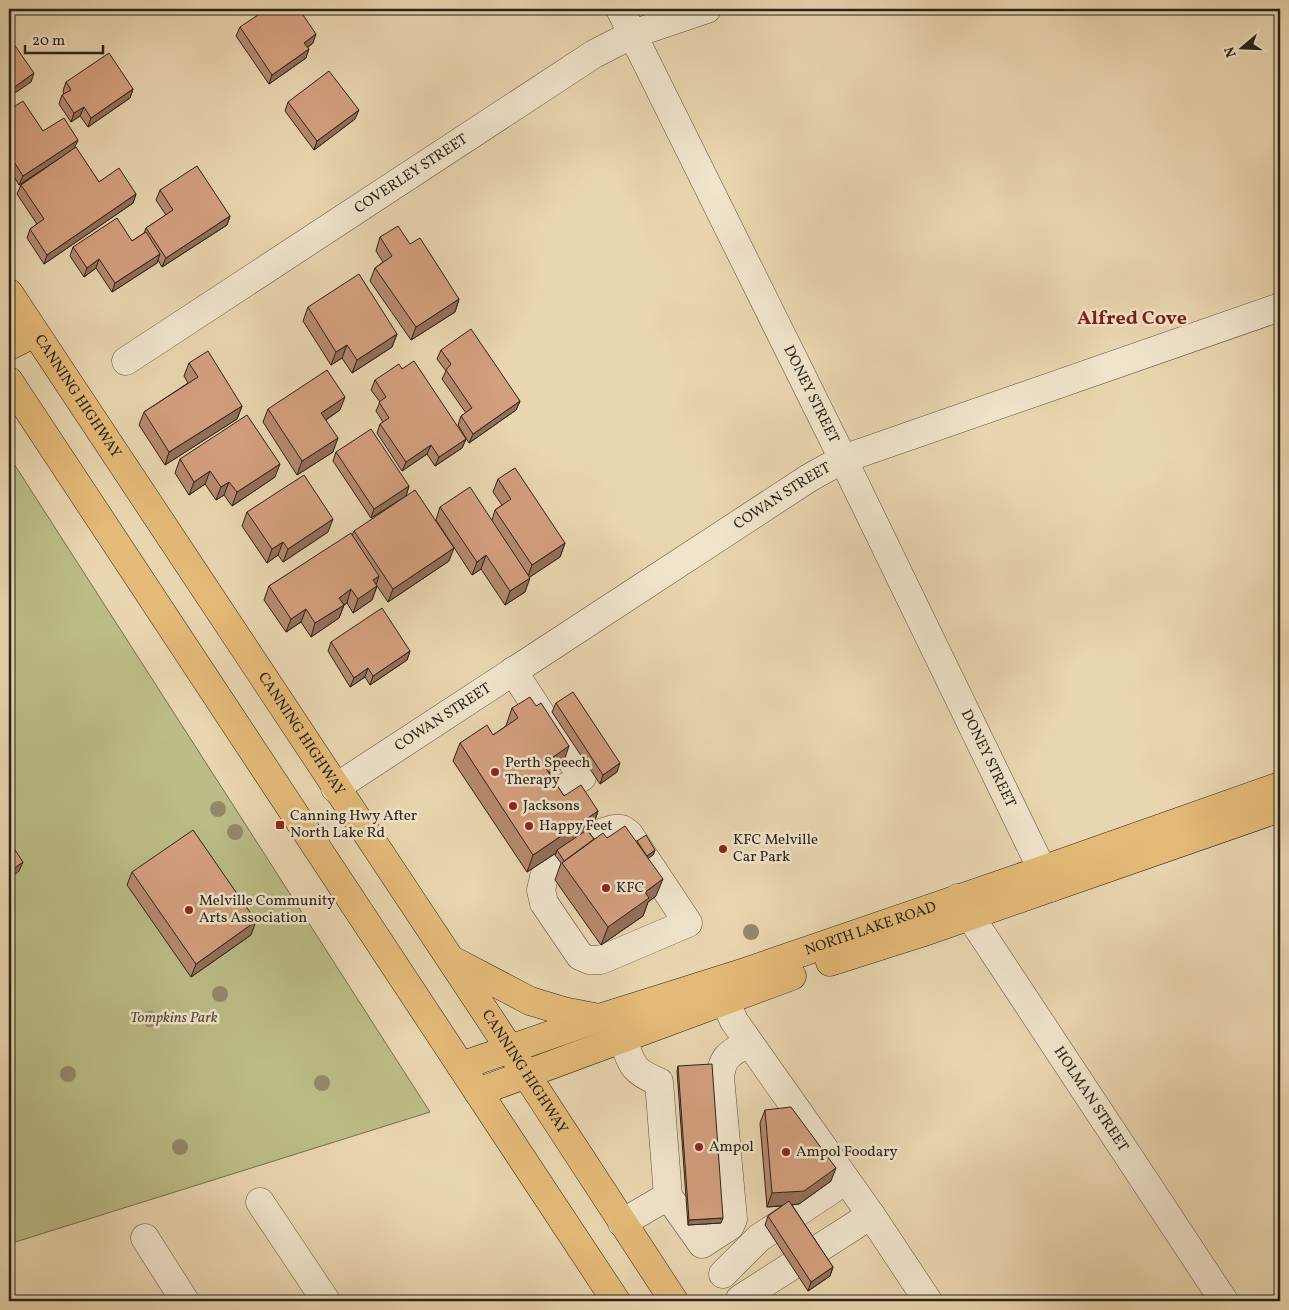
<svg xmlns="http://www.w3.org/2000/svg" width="1289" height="1310" font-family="Vollkorn,serif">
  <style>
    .green { fill: #bbbc87; stroke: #727050 }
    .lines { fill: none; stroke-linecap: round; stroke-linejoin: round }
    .minor-casing { stroke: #5a503e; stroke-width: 29 }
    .major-casing { stroke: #2a2318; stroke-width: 29 }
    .highway-casing { stroke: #2a2318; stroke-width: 29 }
    .minor { stroke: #f1e4cb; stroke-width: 28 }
    .major { stroke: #e4ba78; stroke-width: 28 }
    .highway { stroke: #e4ba78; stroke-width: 28 }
    .tree { fill: #94886b }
    .wall { fill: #b6896d; stroke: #2a2318 }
    .shaded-wall { fill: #946f59; stroke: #2a2318 }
    .building { fill: #d49f7f; stroke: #2a2318 }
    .poi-dot { fill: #8f2418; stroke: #f1e4cb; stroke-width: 2 }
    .labels { text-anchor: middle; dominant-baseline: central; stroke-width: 5; stroke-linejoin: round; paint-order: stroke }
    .street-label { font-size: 15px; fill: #2a2318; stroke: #f1e4cb }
    .poi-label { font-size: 15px; fill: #2a2318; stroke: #f1e4cb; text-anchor: start }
    .park-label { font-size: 15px; font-style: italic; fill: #4e4934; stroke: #f1e4cb }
    .district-label { font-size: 20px; font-weight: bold; fill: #7a1f14; stroke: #f1e4cb }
  </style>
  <rect width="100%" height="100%" fill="#e9d5af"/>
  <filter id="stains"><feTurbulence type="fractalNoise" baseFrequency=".004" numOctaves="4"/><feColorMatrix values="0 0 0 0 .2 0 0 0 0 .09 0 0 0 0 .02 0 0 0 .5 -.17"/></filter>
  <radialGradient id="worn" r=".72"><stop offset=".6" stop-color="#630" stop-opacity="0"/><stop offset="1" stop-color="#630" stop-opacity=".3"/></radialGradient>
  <path class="green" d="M9,456L430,1112L9,1244Z"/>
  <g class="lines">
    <defs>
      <g id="minor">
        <path id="s1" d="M620,9L843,459L1051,888"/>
        <path id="s2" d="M126,361L594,54L633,34L707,9"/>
        <path d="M513,671L582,777L563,789"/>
        <path id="s3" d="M335,788L809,478L843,459L1280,307"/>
        <path d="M614,829H622L629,834L688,923L601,960H589L580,956L544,903L541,890L544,877L551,869L604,832Z"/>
        <path id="s4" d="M958,898L1224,1301"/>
        <path d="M725,1000L734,1021L871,1215L928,1301"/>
        <path d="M623,1039C632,1065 632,1071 659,1082L668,1196L702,1244L730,1226L733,1219L720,1077C723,1054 731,1054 748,1042"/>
        <path d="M260,1202L326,1301"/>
        <path d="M622,1223L668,1196"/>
        <path d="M145,1238L185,1301"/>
        <path d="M723,1274L759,1238L846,1180"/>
        <path d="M740,1299L871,1215"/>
      </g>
      <g id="major">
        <path d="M830,962L921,933L1280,808"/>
        <path id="s5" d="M461,1066L599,1018L745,972L1042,870L1280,786"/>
        <path d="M478,1092L792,976"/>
      </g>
      <g id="highway">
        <path id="s6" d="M9,293L490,1019L674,1301"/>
        <path d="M9,346L35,333"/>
        <path d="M9,381L616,1301"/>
        <path d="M452,960L530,1001L563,1011L599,1018"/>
      </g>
    </defs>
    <use href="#minor" class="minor-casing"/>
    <use href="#major" class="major-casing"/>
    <use href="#highway" class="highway-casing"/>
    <use href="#minor" class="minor"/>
    <use href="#major" class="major"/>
    <use href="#highway" class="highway"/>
  </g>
  <g class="tree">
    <circle cx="218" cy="809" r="8"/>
    <circle cx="235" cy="832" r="8"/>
    <circle cx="751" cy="932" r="8"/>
    <circle cx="220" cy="994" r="8"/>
    <circle cx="150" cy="1019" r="8"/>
    <circle cx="68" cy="1074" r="8"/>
    <circle cx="322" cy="1083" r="8"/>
    <circle cx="180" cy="1147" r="8"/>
  </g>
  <path class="wall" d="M240,27L313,43L308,47L306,58L269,84L236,36Z
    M66,82L133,89L130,98L88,127L80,116L71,122L59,104L62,95L64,94L63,91Z
    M288,102L355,119L314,150L285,111Z
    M9,110L43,131L75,148L99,182L136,194L133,203L44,264L27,238L30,229L37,224L17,194L21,185L44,169L19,185L9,168Z
    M160,190L230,216L227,225L162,267L158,260L157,263L112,292L96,268L84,277L70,256L73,247L132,241L144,233L146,228L166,215L156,200Z
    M380,237L410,244L459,299L455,312L411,340L370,281L375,268L383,262L376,251Z
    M308,307L397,334L392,347L352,373L342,358L331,365L303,321Z
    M441,350L520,401L516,410L469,443L458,425L461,416L466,413L442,379L446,371L437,359Z
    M189,363L242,406L237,419L165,465L139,425L144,412L188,383L184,376Z
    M402,369L466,439L462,448L435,466L427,454L402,471L377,433L380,424L383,422L376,411L380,402L371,390L375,380Z
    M268,409L340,410L326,420L333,452L297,475L263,422Z
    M336,452L409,486L406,496L371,518L333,461Z
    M180,459L275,477L232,506L224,495L216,500L205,484L189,495L175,473Z
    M498,479L565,543L560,557L529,577L525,592L505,605L481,569L472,575L436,520L440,507L492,520L495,510L502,505L493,492Z
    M247,512L328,532L283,562L278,555L267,563L242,526Z
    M354,531L449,561L388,602L377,586L372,600L353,613L347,603L344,605L339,618L311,637L301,622L286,632L264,600L269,586L352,535Z
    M331,642L410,651L407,660L370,685L365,677L350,687L328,651Z
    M556,703L617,772L600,784L552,712Z
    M512,708L563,764L549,773L564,796L598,811L592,829L588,831L594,839L607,838L637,841L655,850L653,855L648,858L656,896L648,902L643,916L601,945L555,880L561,863L555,855L556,853L527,872L453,761L460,743L493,735L506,726Z
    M132,872L251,935L191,977L127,885Z
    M678,1066L721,1223L688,1225L677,1071Z
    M765,1110L831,1181L799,1204L792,1205L833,1267L830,1276L808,1291L765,1225L768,1216L783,1206L767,1207L760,1123Z"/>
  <path class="shaded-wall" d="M316,34L313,43L301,52L304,43Z
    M309,49L306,58L269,84L272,75Z
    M34,73L31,82L9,97V91Z
    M133,89L130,98L88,127L91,118Z
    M84,107L80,116L71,122L74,113Z
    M359,110L355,119L314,150L317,141Z
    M78,140L74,149L19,185L23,176Z
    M136,194L133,203L44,264L47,255Z
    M230,216L227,225L162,267L166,258Z
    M160,254L157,263L112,292L115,283Z
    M99,259L96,268L84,277L87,268Z
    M459,299L455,312L411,340L416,327Z
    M397,334L392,347L352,373L357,360Z
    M347,345L342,358L331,365L336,352Z
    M345,397L340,410L316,426L321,413Z
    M520,401L516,410L469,443L473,434Z
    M242,406L237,419L165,465L169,452Z
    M338,438L333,452L297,475L302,461Z
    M466,439L462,448L435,466L439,457Z
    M431,445L427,454L402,471L406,462Z
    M280,464L275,477L232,506L237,492Z
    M210,471L205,484L189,495L194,482Z
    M229,482L224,495L216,500L221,487Z
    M409,486L406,496L371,518L374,509Z
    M333,519L328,532L283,562L288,549Z
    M283,542L278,555L267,563L272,549Z
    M565,543L560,557L527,579L532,565Z
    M454,548L449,561L388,602L393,589Z
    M486,555L481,569L472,575L477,562Z
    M379,576L375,588L377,586L372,600L353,613L358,599L373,580Z
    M530,578L525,592L505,605L510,591Z
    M351,589L347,603L334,611L339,598Z
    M344,605L339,618L311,637L315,623Z
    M306,609L301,622L286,632L291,619Z
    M410,651L407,660L370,685L373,676Z
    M368,668L365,677L350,687L354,678Z
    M569,746L563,764L536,781L543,764Z
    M620,763L617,772L600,784L603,775Z
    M598,811L592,829L558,851L557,850L556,853L527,872L533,855Z
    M655,850L653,855L636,867L638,862Z
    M23,862L19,871L9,879V872Z
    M663,879L656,896L648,902L643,916L601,945L608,927L645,892Z
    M256,921L251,935L191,977L196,964Z
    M836,1168L831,1181L799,1204L767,1207L772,1193Z
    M723,1218L721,1223L688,1225L689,1220Z
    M833,1267L830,1276L808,1291L811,1282Z"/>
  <path class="building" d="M267,9H299L316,34L304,43L309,49L272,75L240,27Z
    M9,37L34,73L9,91Z
    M109,53L133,89L91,118L84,107L74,113L62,95L71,90L66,82Z
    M329,71L359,110L317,141L288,102Z
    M23,101L43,131L64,118L78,140L23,176L9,154V110Z
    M76,147L99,182L119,168L136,194L47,255L30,229L44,219L21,185Z
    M197,166L230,216L166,258L146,228L173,210L160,190Z
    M117,218L132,241L146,232L160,254L115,283L99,259L87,268L73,247Z
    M398,226L410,244L420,238L459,299L416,327L375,268L392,256L380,237Z
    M359,274L397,334L357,360L347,345L336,352L308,307Z
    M471,329L520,401L473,434L461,416L472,408L446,370L451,364L441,350Z
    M208,351L242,406L169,452L144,412L198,377L189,363Z
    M414,361L466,439L439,457L431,445L406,462L380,424L389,418L379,402L386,397L375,380L399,364L402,369Z
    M327,370L345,397L321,413L338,438L302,461L268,409Z
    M247,415L280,464L237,492L229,482L221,487L210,471L194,482L180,459Z
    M371,429L409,486L374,509L336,452Z
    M515,468L565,543L532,565L495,510L511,499L498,479Z
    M304,475L333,519L288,549L283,542L272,549L247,512Z
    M470,487L530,578L510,591L486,555L477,562L440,507Z
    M415,490L454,548L393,589L354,531Z
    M351,533L379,576L373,580L377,586L358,599L351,589L339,598L344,605L315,623L306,609L291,619L269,586Z
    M382,608L410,651L373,676L368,668L354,678L331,642Z
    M573,692L620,763L603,775L556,703Z
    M530,697L536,706L541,703L569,746L543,764L564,796L581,785L598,811L533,855L460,743L487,725L493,735L518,718L512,708Z
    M625,826L663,879L645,892L649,898L608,927L562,863L603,833L607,838Z
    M193,830L256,921L196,964L132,872Z
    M587,830L594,839L564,861L557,850Z
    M646,835L655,850L647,856L637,841Z
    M11,844L23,862L9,872V845Z
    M712,1064L723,1218L689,1220L678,1066Z
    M791,1107L836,1168L804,1191L772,1193L765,1110Z
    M789,1201L833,1267L811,1282L768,1216Z"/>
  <g class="poi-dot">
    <circle cx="495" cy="772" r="5"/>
    <circle cx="513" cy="806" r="5"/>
    <rect x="275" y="820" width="10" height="10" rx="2.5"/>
    <circle cx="529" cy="826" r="5"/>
    <circle cx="723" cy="849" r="5"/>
    <circle cx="606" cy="888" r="5"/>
    <circle cx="189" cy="910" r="5"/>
    <circle cx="699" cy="1147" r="5"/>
    <circle cx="786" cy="1152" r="5"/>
  </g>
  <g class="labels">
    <g class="street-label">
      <text stroke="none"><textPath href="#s2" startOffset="341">COVERLEY STREET</textPath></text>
      <text stroke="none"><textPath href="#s1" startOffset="430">DONEY STREET</textPath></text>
      <text stroke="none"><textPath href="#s6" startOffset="124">CANNING HIGHWAY</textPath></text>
      <text stroke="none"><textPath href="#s3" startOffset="534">COWAN STREET</textPath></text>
      <text stroke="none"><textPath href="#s3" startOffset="129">COWAN STREET</textPath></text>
      <text stroke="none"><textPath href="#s6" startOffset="529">CANNING HIGHWAY</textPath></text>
      <text stroke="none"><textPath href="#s1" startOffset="835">DONEY STREET</textPath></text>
      <text stroke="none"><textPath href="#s5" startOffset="432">NORTH LAKE ROAD</textPath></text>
      <text stroke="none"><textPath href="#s6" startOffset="934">CANNING HIGHWAY</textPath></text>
      <text stroke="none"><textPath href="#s4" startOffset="241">HOLMAN STREET</textPath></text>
    </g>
    <g class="poi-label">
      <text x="505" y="763">Perth Speech<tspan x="505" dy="17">Therapy</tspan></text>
      <text x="523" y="806">Jacksons</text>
      <text x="290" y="816">Canning Hwy After<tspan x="290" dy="17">North Lake Rd</tspan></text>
      <text x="539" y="826">Happy Feet</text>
      <text x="733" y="840">KFC Melville<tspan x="733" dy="17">Car Park</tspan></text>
      <text x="616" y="888">KFC</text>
      <text x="199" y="901">Melville Community<tspan x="199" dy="17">Arts Association</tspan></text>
      <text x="709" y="1147">Ampol</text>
      <text x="796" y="1152">Ampol Foodary</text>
    </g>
    <g class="park-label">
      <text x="174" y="1018">Tompkins Park</text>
    </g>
    <g class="district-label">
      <text x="1132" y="319">Alfred Cove</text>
    </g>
  </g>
  <rect width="1289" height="1310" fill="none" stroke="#e9d5af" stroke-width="30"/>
  <rect x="10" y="10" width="1269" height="1290" fill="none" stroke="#2a2318" stroke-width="2.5"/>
  <rect x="15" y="15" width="1259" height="1280" fill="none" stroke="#2a2318"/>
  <g transform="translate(1242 48) rotate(251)" stroke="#f1e4cb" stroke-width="4" paint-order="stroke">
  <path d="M0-4L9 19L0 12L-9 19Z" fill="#2a2318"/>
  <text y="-8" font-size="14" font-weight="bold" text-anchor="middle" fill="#2a2318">N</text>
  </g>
  <path d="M25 45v8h78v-8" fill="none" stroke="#2a2318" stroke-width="2.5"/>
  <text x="32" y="45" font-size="15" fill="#2a2318" stroke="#f1e4cb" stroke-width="4" paint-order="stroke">20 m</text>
  <rect width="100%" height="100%" filter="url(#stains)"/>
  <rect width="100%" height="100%" fill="url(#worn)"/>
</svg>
